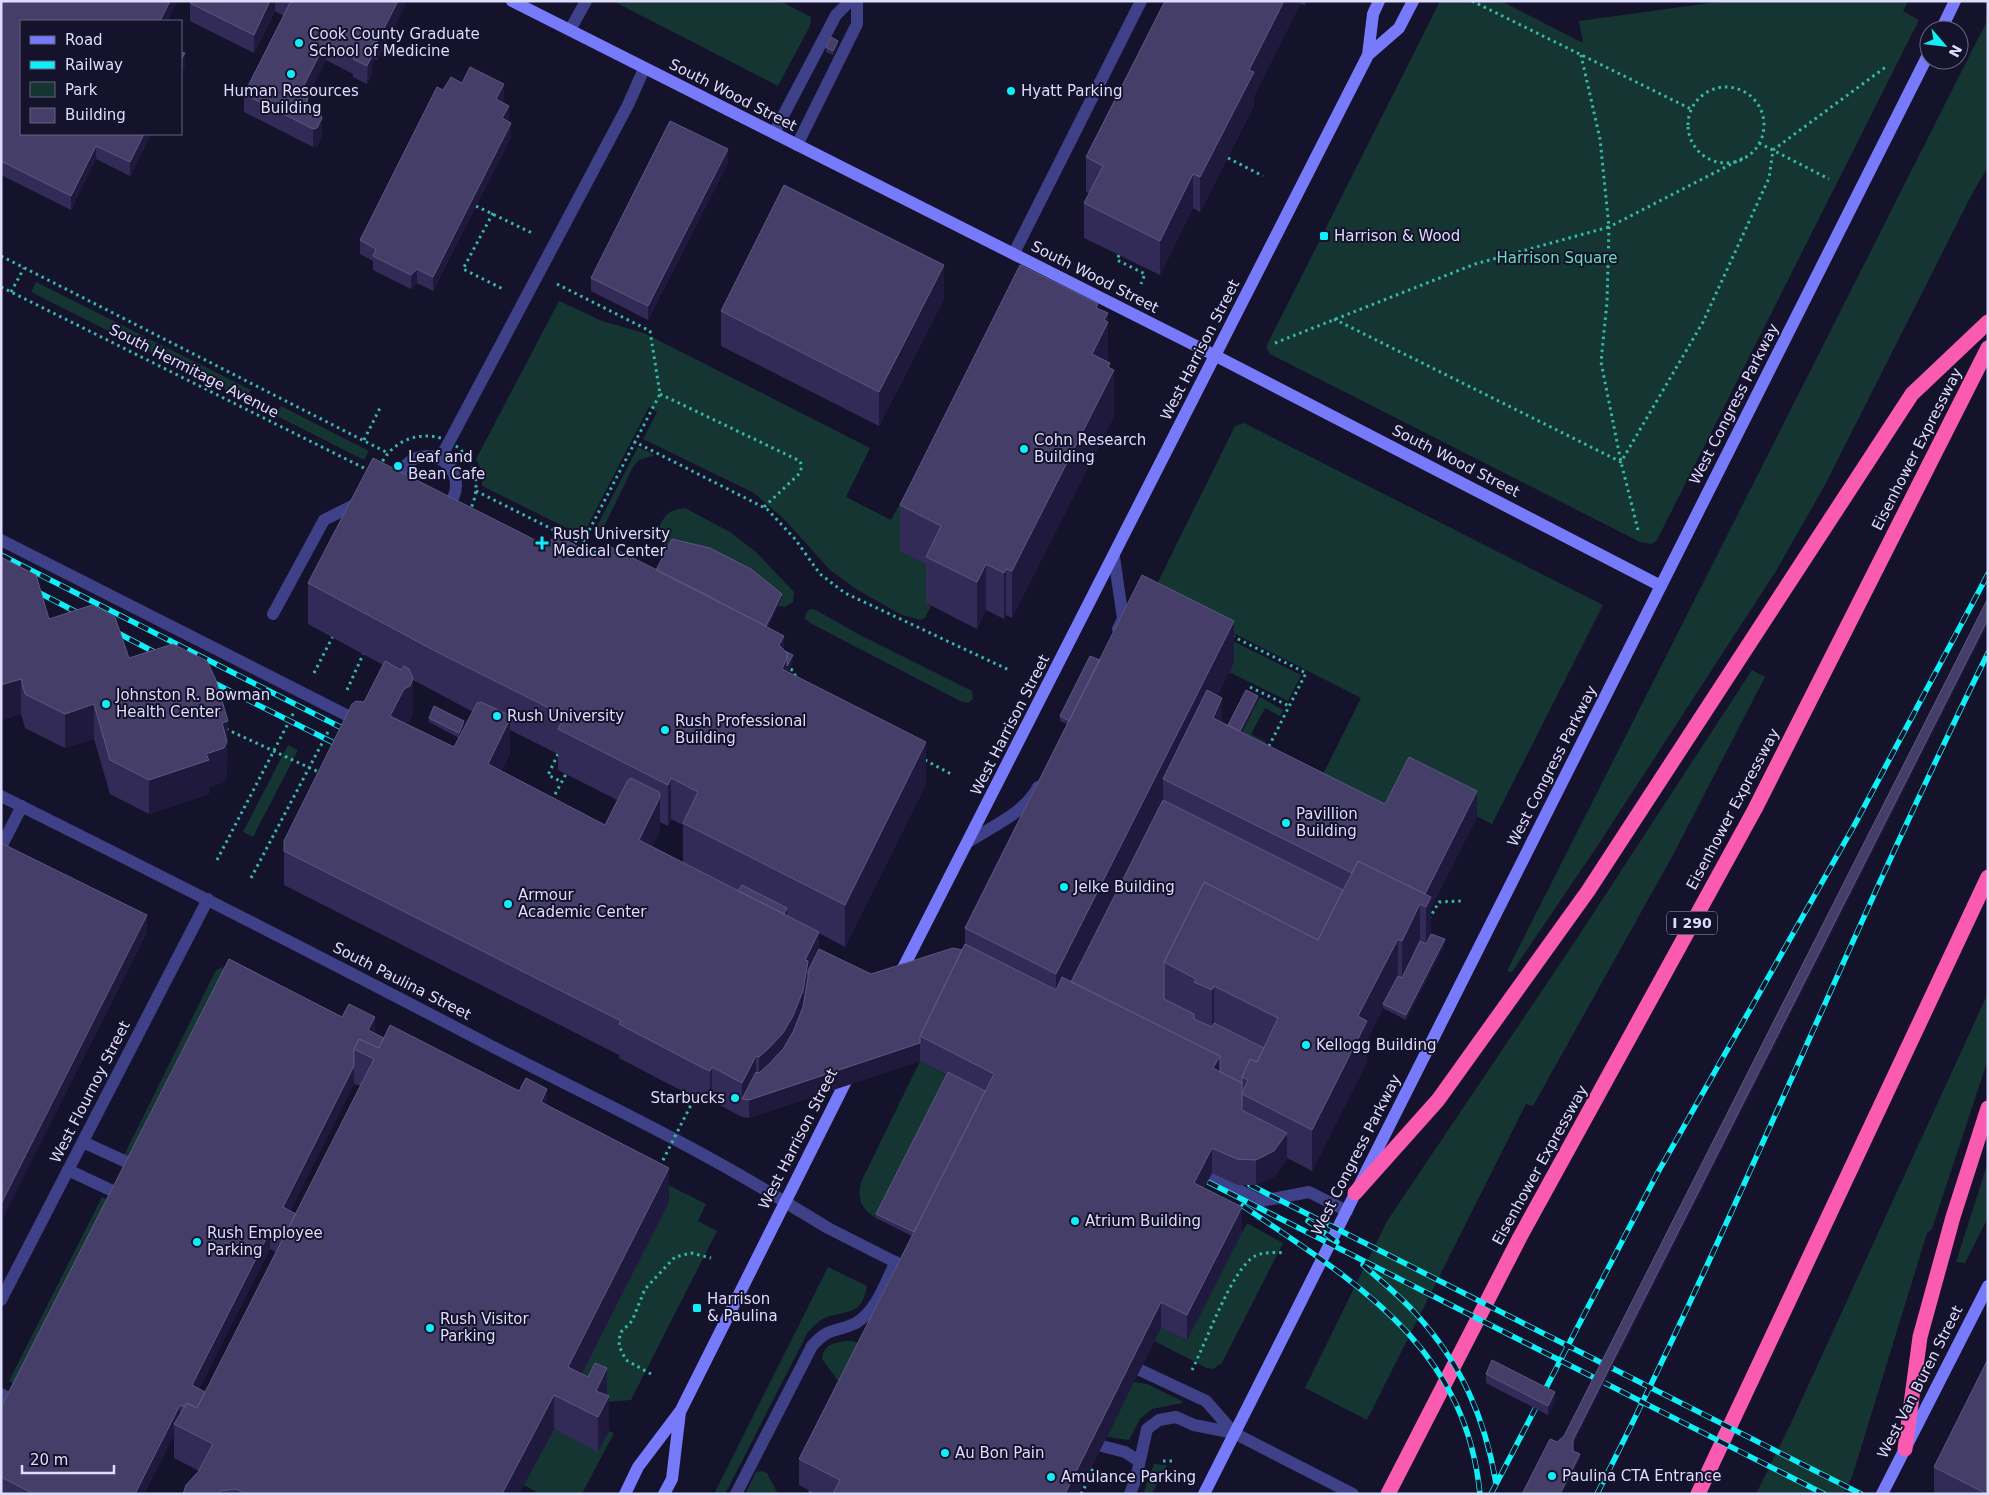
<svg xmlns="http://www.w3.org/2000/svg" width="1989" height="1495" font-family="'DejaVu Sans',sans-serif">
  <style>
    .green { fill: #153532 }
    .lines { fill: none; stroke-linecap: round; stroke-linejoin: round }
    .path { stroke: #34baaa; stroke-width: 3; stroke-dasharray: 2.5 4; stroke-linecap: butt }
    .lane { stroke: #3e4088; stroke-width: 12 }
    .street { stroke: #3e4088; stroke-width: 12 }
    .secondary { stroke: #777bfb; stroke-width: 12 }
    .highway { stroke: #fa5bb1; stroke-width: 15 }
    .rail-casing { stroke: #0eeff8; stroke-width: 5.5 }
    .rail { stroke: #15122b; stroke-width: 4; stroke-dasharray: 11; stroke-linecap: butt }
    .path-bridge { stroke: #34baaa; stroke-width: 3; stroke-dasharray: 2.5 4; stroke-linecap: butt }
    .wall { fill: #322b58; fill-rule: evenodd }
    .shaded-wall { fill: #1f193e }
    .building { fill: #453e69; stroke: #5d5781 }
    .poi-dot { fill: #0eeff8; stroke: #15122b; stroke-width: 2 }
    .labels { text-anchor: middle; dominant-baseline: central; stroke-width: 4; stroke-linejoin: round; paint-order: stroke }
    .shield { fill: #15122b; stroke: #a2a0bf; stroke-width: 1 }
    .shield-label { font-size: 14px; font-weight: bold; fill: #dfddfe }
    .poi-label { font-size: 15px; fill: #dfddfe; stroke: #15122b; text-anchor: start }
    .street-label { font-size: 15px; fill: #dfddfe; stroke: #15122b }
    .park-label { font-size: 15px; fill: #69deba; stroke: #15122b }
  </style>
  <rect width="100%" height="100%" fill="#15122b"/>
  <path class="green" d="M613,1H780L811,17L810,26L778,86Z
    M1440,1H1501L1583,43L1579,21L1724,1H1908L1903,11L1919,20L1657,540L1652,544L1640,542L1270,354L1266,347Z
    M1988,19V167L1973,192L1825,485L1776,571L1598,845L1512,972L1507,971Z
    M36,282L251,390L246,400L31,292Z
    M559,301L602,321L644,333L870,448L846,497L891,520L917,472L941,572L926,603L931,606L925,618L920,620L902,615L856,589L830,570L784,519L754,493L643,439L657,412L649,407L587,527L582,525L577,533L482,486V472L476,459Z
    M281,406L369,451L364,460L275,415Z
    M1244,423L1603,605L1492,824L1409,782L1385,830L1313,794L1361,698L1153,592L1235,426Z
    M638,447L655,455L639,460L633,467L599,537L597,526Z
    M685,508L730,532L756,552L794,592L793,602L785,607L778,606L664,545L659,527C666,513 670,510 685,508Z
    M1151,600L1301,675L1288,701L1229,672Z
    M810,609L816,610L856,633L972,691L973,699L968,703L960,701L812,624L805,619L806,613Z
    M1752,670L1765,677L1673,855L1533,1106L1526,1104L1367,1420L1305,1388L1387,1221L1572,946Z
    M1260,697L1283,710L1280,716L1265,708L1251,734L1266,742L1262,750L1239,738Z
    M288,745L298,750L253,837L243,832Z
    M231,964L136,1161L124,1155L216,970Z
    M1988,993V1059L1932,1229L1927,1233L1852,1477L1843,1494H1756L1791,1423Z
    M920,1061L948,1076L876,1218C861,1209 857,1199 861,1182Z
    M570,1136L706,1204L698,1221L717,1231L631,1400L607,1402L568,1401Z
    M1988,1162V1217L1965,1263L1956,1262Z
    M102,1197L114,1203L21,1387L9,1381Z
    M1247,1223L1283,1243L1222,1363L1213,1369L1207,1368L1154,1341L1161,1328L1187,1340Z
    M828,1267L867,1286C862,1315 849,1310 827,1317C819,1320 814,1326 808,1332L725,1494H714Z
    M845,1341H854L861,1346L839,1382L822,1359C824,1345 832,1343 845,1341Z
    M1134,1382L1147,1384L1182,1401V1403L1152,1409L1140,1419L1129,1440L1107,1437Z
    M554,1429L598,1451L609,1431L614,1433L582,1494H540L524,1485Z
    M1154,1464L1167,1465L1152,1494H1143Z
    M761,1471L767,1473L778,1494H745L756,1472Z"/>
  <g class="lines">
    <path class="path" d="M1472,1L1691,109
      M1688 125a38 38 0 1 1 76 0a38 38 0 1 1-76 0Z
      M1759,143L1829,179
      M1228,158L1263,176
      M476,206L534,234
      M493,213L463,269L505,290
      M1119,255L1117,260L1145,274L1141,284
      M1,256L388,453
      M557,284L650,331L660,394L635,442
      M1,287L370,471
      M11,292L24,268
      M1334,319L1621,462L1703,322L1769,178L1773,150L1887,66
      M1275,343L1475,264L1609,227L1600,139L1581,55
      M660,394L800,461L802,467L798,475L764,507
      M376 486a50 50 0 1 1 100 0a50 50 0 1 1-100 0Z
      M364,440L380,408
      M476,491L582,544
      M1638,530L1621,462L1601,362L1607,302L1609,227L1747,156
      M598,559L595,551L582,544L635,442L767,509L795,539L820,574L845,593L1009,670
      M1232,636L1306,673L1268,748
      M785,666L794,671L796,680
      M314,673L334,634
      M1250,687L1289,706
      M347,690L365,650
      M558,754L548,775L562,782
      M925,760L951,774
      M552,800L566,774
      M217,860L294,712
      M251,878L329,730
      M1429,919L1439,902L1461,901
      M1192,1370C1205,1345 1232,1268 1255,1256C1263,1252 1276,1252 1285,1253
      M651,1374L626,1360L619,1346L620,1333L632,1321L645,1289L675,1257L691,1253L711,1258
      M1163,1461H1175
      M1081,1494L1093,1472L1091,1468"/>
    <path class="lane" d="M570,30L586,1
      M774,133L836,15L850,1
      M797,145L857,24V1
      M1014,253L1141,1
      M398 485a29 29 0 1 1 58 0a29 29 0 1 1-58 0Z
      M440,459L628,105L644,69
      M1,540L360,722
      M1114,557L1123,619L1118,629
      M273,614L324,520L360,502
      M968,842C991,827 1025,813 1038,787
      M1,847L22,806
      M83,1142L133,1165
      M68,1170L119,1194
      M1211,1176L1261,1201L1309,1192L1347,1211
      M785,1202L828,1228L901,1265
      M1140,1370L1206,1401L1234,1433
      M1,1394L14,1401
      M1102,1446L1125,1452L1139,1461
      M736,1494L812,1346C829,1326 836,1333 856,1323C877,1311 885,1282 896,1262
      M814,1494L815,1493
      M1130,1494L1136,1478L1147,1429L1159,1420L1176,1417L1194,1425L1234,1433"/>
    <path class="street" d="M1,796C168,879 334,964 499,1050C595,1099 693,1145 785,1202
      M1,1300L208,899
      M1234,1433L1353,1494"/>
    <path class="secondary" d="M512,1L1216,356L1661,586
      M1941,30L1955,1
      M1368,55L1399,28L1413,1
      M898,978L1368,55L1373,14L1379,1
      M625,1494L638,1467L681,1410L851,1071
      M664,1494L672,1479L680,1412
      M1204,1494L1929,53
      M1882,1494L1988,1286"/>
    <path class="highway" d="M1355,1193L1438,1100L1588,891L1912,394L1988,322
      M1905,1449L1920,1337L1953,1217L1988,1108
      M1388,1494L1520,1237L1755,809L1988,348
      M1698,1494L1988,877"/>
    <defs>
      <path id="rail" d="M1,555L352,733
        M30,588L86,617
        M110,629L164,657
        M206,679L344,748
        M1208,1182L1824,1494
        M1250,1185L1861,1494
        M1243,1206C1356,1283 1465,1345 1480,1494
        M1308,1221L1337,1242
        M1363,1265C1381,1281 1400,1296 1416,1314C1461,1363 1485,1418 1496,1483
        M1491,1494L1657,1174L1855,824L1988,574
        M1597,1494C1737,1218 1851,930 1988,653"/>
    </defs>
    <use href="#rail" class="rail-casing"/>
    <use href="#rail" class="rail"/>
    <path class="path-bridge" d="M226,729L321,773
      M660,1166L695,1097"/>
  </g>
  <path class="wall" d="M1,1H177L167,21H21L151,134L130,176L96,159L71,210L1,175Z
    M191,1H405V6L377,60L374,59L372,65V74L367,84L353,77V74L326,60L307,97L308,107L322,136L317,146L313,147L244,112V94L284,16L275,11L254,53L190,21V3Z
    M1165,1H1306L1305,5L1300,4L1254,96V106L1200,212L1193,208L1160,275L1084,238V203L1090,193L1086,192V157Z
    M838,46L833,55L826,52V47Z
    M462,83L504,98L502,102L509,119L508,121L511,137L433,291L417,283L411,289L373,270V261L360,254V240L443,90Z
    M728,163L648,320L591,291V278Z
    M944,299L879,426L721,346V311Z
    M1098,309L1108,313V362L1110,368L1114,416L1012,618L1006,615L1004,619L986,610L977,629L926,603V564L900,551V505Z
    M547,546L602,559L656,570L782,598L768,627L784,650L793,660L787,672L926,784L845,947L819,933V949L871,974L962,950L965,944V928L1067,724L1060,721V716L1100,660L1234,663L1217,696L1222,723L1228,725L1258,700L1242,732L1385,804L1477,817L1431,908V934L1445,944L1406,1020L1383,1008L1367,1040V1062L1312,1171L1287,1158L1274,1177L1256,1185H1237L1212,1173L1204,1188L1242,1232L1187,1340L1161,1328L1078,1494H816L799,1485V1459L912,1236L876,1218V1214L947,1075L920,1061L749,1118L742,1117L712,1101L710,1105L703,1102L619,1058V1055L284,885V841L364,702L383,665L308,624V583ZM413,680L473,712L454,747L405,723L410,720L413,713ZM510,730L558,754V770L617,800L605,825L501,771L510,754ZM671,819L683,825V863L652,847L660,831V822L668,826Z
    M1,557L49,619L129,658L228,755L227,756V776L224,782L209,787V794L149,814L110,794L94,739L65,748L25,728L21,714L1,720Z
    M429,718L464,726L459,738L429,722Z
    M229,959L384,1038L519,1091L547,1105L669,1202L582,1374L607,1395L609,1431L598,1452L554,1429L519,1494H183L199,1471L174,1458V1435L144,1494H1V1407ZM354,1084L360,1086L296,1214L290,1211ZM270,1249L276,1252L205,1392L199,1388Z
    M1486,1374L1555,1401L1548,1415L1486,1383Z
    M1934,1467L1988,1494H1936L1934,1493Z"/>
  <path class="shaded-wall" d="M170,1H177L167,21H160Z
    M270,1H275V11L254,53V35Z
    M398,1H405V6L377,60V42Z
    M1284,1H1300V4L1254,96V106L1200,212V177L1249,70Z
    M374,41V59L372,65V74L367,84L368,54Z
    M838,41V46L833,55V51Z
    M326,42V60L300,112V93Z
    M185,53V67L181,73V60Z
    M504,84V98L496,113V99Z
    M509,106V119L502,132V118Z
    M322,118V136L317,146L313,147V129Z
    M511,123V137L433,291V277Z
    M144,134H151L130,176V162Z
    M96,146V159L71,210V196Z
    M728,149V163L648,320V306Z
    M1193,174V208L1160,275V241Z
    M944,265V299L879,426V392Z
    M417,269V283L411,289V275Z
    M1098,304V341L1104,320L1108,313V368L1092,354L1096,308Z
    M1110,363V376L1114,370V416L1012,618V571Z
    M986,564V610L977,629V582Z
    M1006,569V615L1004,619V573Z
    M782,594V598L761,643V638Z
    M1988,619V624L1573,1445V1440Z
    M1234,621V663L1173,784L1163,779V804L1056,1015V974Z
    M784,636V665L787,658L793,655V660L787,671V699L782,710L779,645Z
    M21,679V714L1,720V685Z
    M413,679V713L410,720L404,723L390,716L404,689Z
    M1258,696V700L1236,745V740Z
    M1222,698V724L1213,718Z
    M94,704V739L65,748V714Z
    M510,719V754L488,799V764Z
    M228,721L227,776L224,782L209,787V794L149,814V780L206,754L222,723Z
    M464,721V726L459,738V733Z
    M926,742V784L845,947V905Z
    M671,778V819L668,826V785Z
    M1477,791V817L1431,908V938L1426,948V907L1420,904V945L1402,982V941L1419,906Z
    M660,797V831L639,875V840Z
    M787,908V917L774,934Z
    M147,915V933L1,1222V1204Z
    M819,932V967L803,1025L759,1091V1057L805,960Z
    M1398,939V980L1383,1004V1008L1367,1040V1062L1312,1171V1130L1358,1016Z
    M1445,939V944L1406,1020V1015Z
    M1214,986V1028L1212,1032V990Z
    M375,1017V1036L368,1030Z
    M920,1043V1061L749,1118V1100L742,1099V1083L756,1056V1090Z
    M1220,1056V1081L1213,1068Z
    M354,1066V1084L283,1225V1207Z
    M712,1067V1101L710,1105V1071Z
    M547,1089V1123L541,1102Z
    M1287,1133V1158L1274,1177L1256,1185V1160Z
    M1212,1148V1173L1194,1209V1183Z
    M669,1168V1202L568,1401V1367Z
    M1242,1207V1232L1187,1340V1315Z
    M270,1231V1249L192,1403V1385Z
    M1161,1302V1328L1078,1494H1065Z
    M607,1368V1401L609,1396V1431L598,1452V1417L596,1391Z
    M1555,1392V1401L1548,1415V1406Z
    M554,1395V1429L519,1494H502Z
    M180,1405V1423L174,1424V1435L144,1494H135Z
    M1580,1454V1459L1562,1494H1560Z"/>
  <path class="building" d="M1,1H170L160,21H21V134H144L130,162L96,146L71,196L1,161Z
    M191,1H270L254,35L190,3Z
    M291,1H398L377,42L374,41L368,54L372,56L367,66L353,59L355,56L326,42L300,93L308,97L306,106L320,113L322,118L317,128L313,129L244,94Z
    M1165,1H1284L1249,70L1254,72L1200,177L1193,174L1160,241L1084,203L1103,166L1086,157Z
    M831,37L838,41L833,51L826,47Z
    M181,52L185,53L181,60Z
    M470,67L504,84L496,99L509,106L502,118L511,123L433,277L417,269L411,275L373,256L376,249L360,240L437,87L443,90L451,77L462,83Z
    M670,121L728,149L648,306L591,278Z
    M784,185L944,265L879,392L721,311Z
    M1020,265L1098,304L1096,308L1108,313L1104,320L1108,322L1092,354L1110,363L1108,367L1114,370L1012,571L1006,569L1004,573L986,564L977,582L926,557L941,526L900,505Z
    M373,458L547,546L549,541L558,536L602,559L609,546L697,590L784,636L779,645L787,653V658L782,669L926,742L845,905L683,823L698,792L671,778L668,785L558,729L565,716L439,653L308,583Z
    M672,539L710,548L751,569L782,594L766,626L656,570Z
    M1,557L36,575L49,619L92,605L115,617L129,658L173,644L207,661L216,680L228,721L222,723L227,741L224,748L206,754L209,760L149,780L110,760L94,704L65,714L25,694L21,679L1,685Z
    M1142,575L1234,621L1056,974L965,928Z
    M1988,598V619L1573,1440V1451L1580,1454L1560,1494H1522L1550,1439L1557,1442L1564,1436Z
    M785,651L793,655L787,666V653Z
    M1090,656L1100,660L1069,721L1060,716Z
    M385,661L401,670L404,666L409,669L413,679L410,686L404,689L390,716L454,747L477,703L481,702L509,715L510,719L488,764L605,825L628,780L631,778L659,792L660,797L639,840L819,932L805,960L808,961L803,991L793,1016L783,1033L769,1048L759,1057L756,1056L742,1083L712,1067L710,1071L703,1068L619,1024L621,1021L284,851V841L352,704L356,701L364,702Z
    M1207,690L1222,698L1213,718L1385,804L1409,757L1477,791L1425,894L1358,861L1352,873L1163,779Z
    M1246,690L1258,696L1240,731L1228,725Z
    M434,706L464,721L459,733L429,718Z
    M1163,800L1343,890L1318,940L1204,882L1164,962V999L1194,1014V1019L1212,1027L1214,1023L1264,1048L1257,1062L1250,1059L1242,1077V1083L1220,1072V1056L1071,982Z
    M1,843L147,915L1,1204Z
    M1358,861L1431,897L1426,907L1420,904L1402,941L1398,939L1358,1016L1367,1021L1312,1130L1242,1094L1248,1080L1242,1077L1250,1059L1257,1062L1278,1018L1214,986L1212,990L1194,982L1196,979L1164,962L1204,882L1318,940Z
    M742,885L787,908L784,914L738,891Z
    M1431,934L1445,939L1406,1015L1383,1004L1398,976L1402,978L1420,941L1426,944Z
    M965,944L1056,990L1062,977L1220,1056L1213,1068L1242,1083V1110L1287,1133L1274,1151L1256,1160L1237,1159L1212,1148L1194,1183L1242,1207L1187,1315L1161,1302L1065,1494H833L840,1480L799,1459L994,1074L920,1036Z
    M953,948L962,950L920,1036V1043L749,1100L742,1099L756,1072L759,1073L769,1064L783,1049L793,1032L803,1007L808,977V971L819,949L871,974Z
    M229,959L342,1017L349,1004L375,1017L368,1030L384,1038L379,1048L359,1039L354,1049V1066L283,1207L296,1214L283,1238L270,1231L192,1385L205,1392L197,1408L187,1403L184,1407L180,1405L135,1494H34L1,1477V1407Z
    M390,1025L519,1091L526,1078L547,1089L541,1102L669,1168L568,1367L588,1377L595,1363L607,1368L596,1391L609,1396L598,1417L554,1395L502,1494H247L236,1489L220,1491L218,1494H183L186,1485L198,1472L213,1444L174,1424L187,1403L197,1408L374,1059L354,1049L359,1039L379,1048Z
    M948,1072L985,1091L914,1232L876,1214Z
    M1988,1359V1494H1987L1934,1467Z
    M1492,1360L1555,1392L1548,1406L1486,1374Z"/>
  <g class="poi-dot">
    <circle cx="299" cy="43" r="5"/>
    <circle cx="291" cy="74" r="5"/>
    <circle cx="1011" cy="91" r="5"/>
    <rect x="1319" y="231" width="10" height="10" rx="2.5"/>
    <circle cx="1024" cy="449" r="5"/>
    <circle cx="398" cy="466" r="5"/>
    <path d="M539.5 535.5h5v5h5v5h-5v5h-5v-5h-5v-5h5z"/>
    <circle cx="106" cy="704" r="5"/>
    <circle cx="497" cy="716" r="5"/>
    <circle cx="665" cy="730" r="5"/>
    <circle cx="1286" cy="823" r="5"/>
    <circle cx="1064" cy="887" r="5"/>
    <circle cx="508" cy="904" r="5"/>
    <circle cx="1306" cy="1045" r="5"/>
    <circle cx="735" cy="1098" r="5"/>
    <circle cx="1075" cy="1221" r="5"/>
    <circle cx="197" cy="1242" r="5"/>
    <rect x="692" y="1303" width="10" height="10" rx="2.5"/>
    <circle cx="430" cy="1328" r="5"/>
    <circle cx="945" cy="1453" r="5"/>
    <circle cx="1552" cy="1476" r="5"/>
    <circle cx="1051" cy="1477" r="5"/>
  </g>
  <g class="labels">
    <rect class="shield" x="1667" y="911.5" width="50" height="23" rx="4"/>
    <g class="shield-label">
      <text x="1692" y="923">I 290</text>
    </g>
    <g class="poi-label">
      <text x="309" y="34">Cook County Graduate<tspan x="309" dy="17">School of Medicine</tspan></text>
      <text x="291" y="91" text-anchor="middle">Human Resources<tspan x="291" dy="17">Building</tspan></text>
      <text x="1021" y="91">Hyatt Parking</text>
      <text x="1334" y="236">Harrison &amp; Wood</text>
      <text x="1034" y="440">Cohn Research<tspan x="1034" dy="17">Building</tspan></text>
      <text x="408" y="457">Leaf and<tspan x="408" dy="17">Bean Cafe</tspan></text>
      <text x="553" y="534">Rush University<tspan x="553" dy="17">Medical Center</tspan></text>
      <text x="116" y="695">Johnston R. Bowman<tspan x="116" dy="17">Health Center</tspan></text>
      <text x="507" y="716">Rush University</text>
      <text x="675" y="721">Rush Professional<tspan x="675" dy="17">Building</tspan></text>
      <text x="1296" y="814">Pavillion<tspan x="1296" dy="17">Building</tspan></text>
      <text x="1074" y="887">Jelke Building</text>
      <text x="518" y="895">Armour<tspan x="518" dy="17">Academic Center</tspan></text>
      <text x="1316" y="1045">Kellogg Building</text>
      <text x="725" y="1098" text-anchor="end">Starbucks</text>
      <text x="1085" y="1221">Atrium Building</text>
      <text x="207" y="1233">Rush Employee<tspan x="207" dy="17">Parking</tspan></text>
      <text x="707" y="1299">Harrison<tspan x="707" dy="17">&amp; Paulina</tspan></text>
      <text x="440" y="1319">Rush Visitor<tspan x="440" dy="17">Parking</tspan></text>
      <text x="955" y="1453">Au Bon Pain</text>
      <text x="1562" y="1476">Paulina CTA Entrance</text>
      <text x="1061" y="1477">Amulance Parking</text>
    </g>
    <g class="street-label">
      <text transform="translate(733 95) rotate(27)">South Wood Street</text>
      <text transform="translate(1095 277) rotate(27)">South Wood Street</text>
      <text transform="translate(1200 350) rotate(-63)">West Harrison Street</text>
      <text transform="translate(194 371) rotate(27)">South Hermitage Avenue</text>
      <text transform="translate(1734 404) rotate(-63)">West Congress Parkway</text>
      <text transform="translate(1917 449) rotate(-63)">Eisenhower Expressway</text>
      <text transform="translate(1456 461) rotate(27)">South Wood Street</text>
      <text transform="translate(1010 725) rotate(-63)">West Harrison Street</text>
      <text transform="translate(1552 766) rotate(-63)">West Congress Parkway</text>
      <text transform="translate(1733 809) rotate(-62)">Eisenhower Expressway</text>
      <text transform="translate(402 981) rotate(27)">South Paulina Street</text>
      <text transform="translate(90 1092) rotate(-63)">West Flournoy Street</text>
      <text transform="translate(798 1139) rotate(-63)">West Harrison Street</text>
      <text transform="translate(1356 1155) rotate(-63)">West Congress Parkway</text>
      <text transform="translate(1540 1165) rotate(-61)">Eisenhower Expressway</text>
      <text transform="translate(1920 1382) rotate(-63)">West Van Buren Street</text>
    </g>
    <g class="park-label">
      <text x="1557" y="258">Harrison Square</text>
    </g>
  </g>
  <rect width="1989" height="1495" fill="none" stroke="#dfddfe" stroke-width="5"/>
  <rect x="20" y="20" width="162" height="115" fill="#15122b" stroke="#66637f"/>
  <rect x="30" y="36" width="25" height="8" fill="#777bfb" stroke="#66637f"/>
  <text x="65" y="45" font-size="15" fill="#dfddfe">Road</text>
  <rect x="30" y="61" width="25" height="8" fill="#0eeff8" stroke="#66637f"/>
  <text x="65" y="70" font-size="15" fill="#dfddfe">Railway</text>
  <rect x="30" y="82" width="25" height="15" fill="#153532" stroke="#66637f"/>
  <text x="65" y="95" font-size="15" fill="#dfddfe">Park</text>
  <rect x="30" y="108" width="25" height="15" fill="#453e69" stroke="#66637f"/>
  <text x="65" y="120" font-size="15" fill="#dfddfe">Building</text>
  <g transform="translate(1944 45) rotate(118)"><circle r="24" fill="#15122b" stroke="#66637f"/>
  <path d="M0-4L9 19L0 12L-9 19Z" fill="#0eeff8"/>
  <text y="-8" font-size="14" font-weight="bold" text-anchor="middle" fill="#dfddfe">N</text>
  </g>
  <path d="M22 1465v8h92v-8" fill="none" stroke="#dfddfe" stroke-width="2.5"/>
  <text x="30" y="1465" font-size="15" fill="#dfddfe" stroke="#15122b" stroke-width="4" paint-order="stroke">20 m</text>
</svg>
